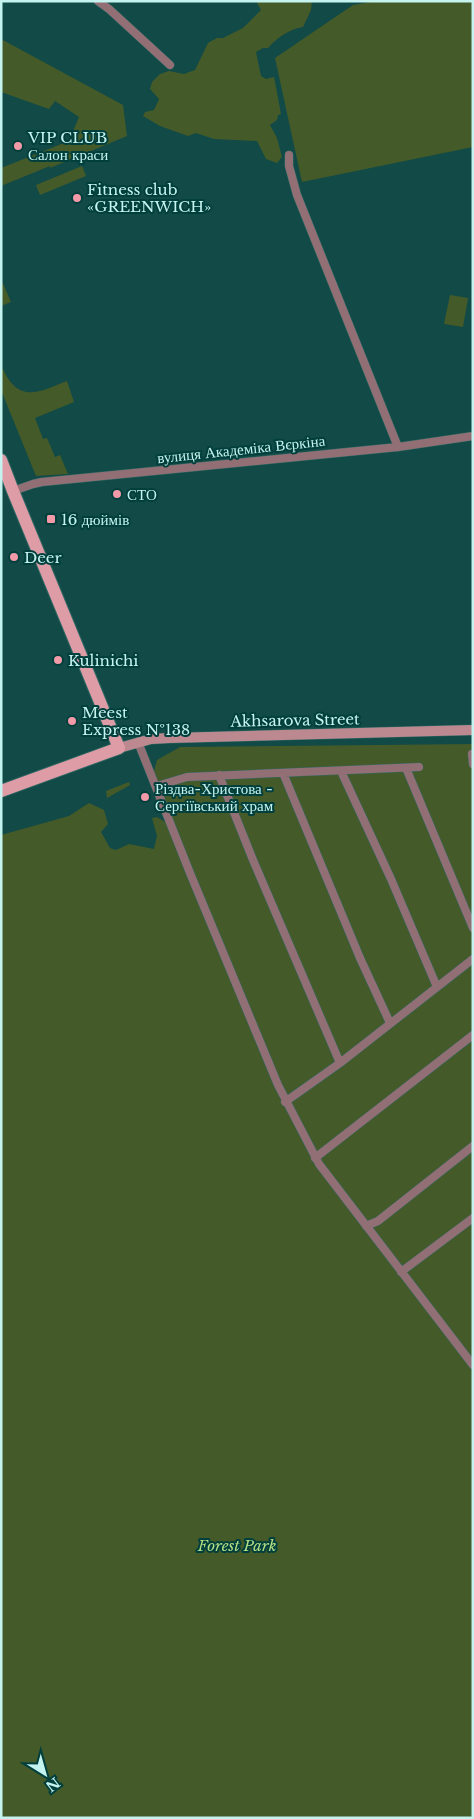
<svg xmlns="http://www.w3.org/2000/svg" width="474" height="1819" font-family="'Libre Baskerville',serif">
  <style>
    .green { fill: #455a29 }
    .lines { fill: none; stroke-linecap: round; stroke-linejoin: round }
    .minor-casing { stroke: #316864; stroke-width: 9 }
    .secondary-casing { stroke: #316864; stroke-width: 11 }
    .primary-casing { stroke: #316864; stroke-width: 14 }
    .minor { stroke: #916f74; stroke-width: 8 }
    .secondary { stroke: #bd8990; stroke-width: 10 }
    .primary { stroke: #de9ca6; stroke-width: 12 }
    .poi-dot { fill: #f39aa9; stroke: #013f3c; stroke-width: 2 }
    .labels { text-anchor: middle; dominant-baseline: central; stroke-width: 4; stroke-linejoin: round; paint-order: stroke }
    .poi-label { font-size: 15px; fill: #c5f3ef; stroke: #013f3c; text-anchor: start }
    .street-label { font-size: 15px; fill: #c5f3ef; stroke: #013f3c }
    .park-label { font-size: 15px; font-style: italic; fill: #b5de84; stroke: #013f3c }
  </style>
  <rect width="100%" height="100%" fill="#114a46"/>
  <path class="green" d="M258,1H312L311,10L303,27C289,29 277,38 268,48H263L256,52L261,76L266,79L274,77L281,114L278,115L277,120L270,125L277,138L282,157L277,163L266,159L257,141L214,139L196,133L188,136L160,126L143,116L145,112L154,110L159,99L150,89L152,82L160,74L169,71L184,74L195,70L208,43L217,38H223L243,28L261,10L257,3Z
    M376,1H473V147L302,182L275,58L353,5Z
    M1,39L123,105L127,136L50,168V166L1,186V168L69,141L79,117L55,101L49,109L1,92Z
    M82,166L86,176L40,195L36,185Z
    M1,279L11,302L1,306Z
    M450,295L468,298L463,327L444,324Z
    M3,369C19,404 39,392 67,381L74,402L35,418L43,439L47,438L55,457L60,455L68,474L36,476L1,390V370Z
    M473,744V1818H1V835L69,816L89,803L104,810L108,824L101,832L110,848L116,850L129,844L154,849L157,836L152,818L157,817L165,822L170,818L154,771L157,760L180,747Z
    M129,782L130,785L107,798L106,791Z"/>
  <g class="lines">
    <defs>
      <path id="minor" d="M98,1L109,9L170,65
        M289,155V166L297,195L398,447
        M13,491L33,484L42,482L398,447L473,436
        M138,742L190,873L278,1085L319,1164L473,1365
        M472,754L473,764
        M406,768L473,928
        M341,771L391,879L437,987
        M283,773L360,958L390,1023
        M219,775L253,860L340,1063
        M157,786L187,777L419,767
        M285,1102L340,1063L473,959
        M315,1158L473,1035
        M366,1226L378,1221L473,1146
        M401,1272L473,1218"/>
      <path id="secondary" d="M119,748L151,739L170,738L473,730"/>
      <path id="primary" d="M1,460L13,491L119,748L1,791"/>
    </defs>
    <use href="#minor" class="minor-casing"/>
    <use href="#secondary" class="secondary-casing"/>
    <use href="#primary" class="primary-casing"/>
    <use href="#minor" class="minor"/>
    <use href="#secondary" class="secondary"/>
    <use href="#primary" class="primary"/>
  </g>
  <g class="poi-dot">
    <circle cx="18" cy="146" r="5"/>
    <circle cx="77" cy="198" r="5"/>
    <circle cx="117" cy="494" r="5"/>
    <rect x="46" y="514" width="10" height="10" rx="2.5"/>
    <circle cx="14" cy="557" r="5"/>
    <circle cx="58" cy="660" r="5"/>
    <circle cx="72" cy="721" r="5"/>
    <circle cx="145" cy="797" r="5"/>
  </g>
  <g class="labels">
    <g class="poi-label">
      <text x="28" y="137">VIP CLUB<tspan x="28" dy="17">Салон краси</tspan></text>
      <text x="87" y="189">Fitness club<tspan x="87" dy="17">«GREENWICH»</tspan></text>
      <text x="127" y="494">СТО</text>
      <text x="61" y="519">16 дюймів</text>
      <text x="24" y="557">Deer</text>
      <text x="68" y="660">Kulinichi</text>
      <text x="82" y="712">Meest<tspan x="82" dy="17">Express №138</tspan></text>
      <text x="155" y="788">Різдва-Христова -<tspan x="155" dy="17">Сергіївський храм</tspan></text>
    </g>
    <g class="street-label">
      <text transform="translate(241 449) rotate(-6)">вулиця Академіка Вєркіна</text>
      <text transform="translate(295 720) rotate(-1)">Akhsarova Street</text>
    </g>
    <g class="park-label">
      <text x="237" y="1545">Forest Park</text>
    </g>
  </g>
  <rect width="474" height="1819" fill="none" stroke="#c5f3ef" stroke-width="5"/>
  <g transform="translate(45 1774) rotate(143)" stroke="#013f3c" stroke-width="4" paint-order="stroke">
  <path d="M0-4L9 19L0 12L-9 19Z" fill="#c5f3ef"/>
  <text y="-8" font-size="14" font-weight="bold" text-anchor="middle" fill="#c5f3ef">N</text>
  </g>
</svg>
